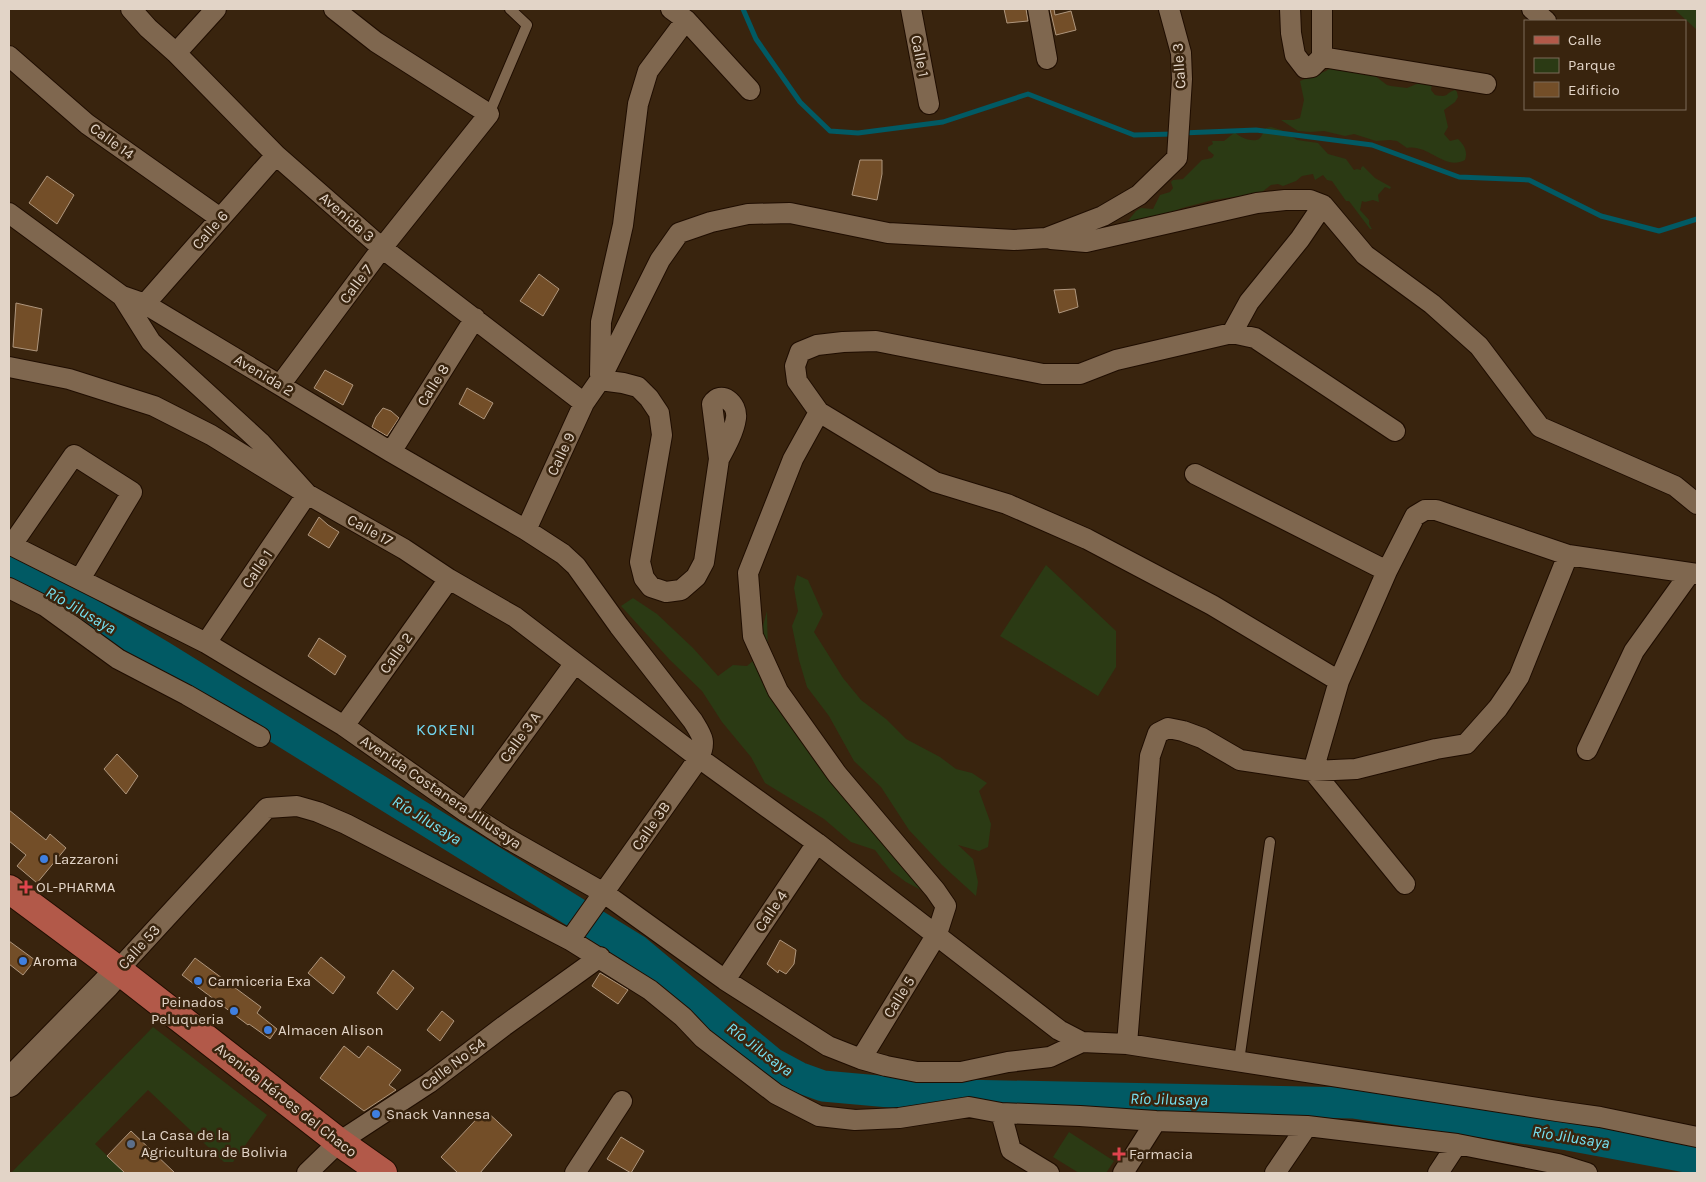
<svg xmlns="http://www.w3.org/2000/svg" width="1706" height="1182" font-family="Karla,sans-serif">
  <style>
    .green { fill: #2b3a14 }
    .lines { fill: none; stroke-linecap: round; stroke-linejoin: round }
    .stream { stroke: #015a64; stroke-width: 5 }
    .river { stroke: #015a64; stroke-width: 31 }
    .building { fill: #734e28; stroke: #af967d }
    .lane-casing { stroke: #1f0d00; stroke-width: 12 }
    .street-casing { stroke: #1f0d00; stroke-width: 22 }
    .secondary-casing { stroke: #1f0d00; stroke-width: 30 }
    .primary-casing { stroke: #1f0d00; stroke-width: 30 }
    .lane { stroke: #7f674f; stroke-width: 10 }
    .street { stroke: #7f674f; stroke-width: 20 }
    .secondary { stroke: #7f674f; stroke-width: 28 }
    .primary { stroke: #b25949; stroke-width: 28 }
    .shop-dot { fill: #3f7fe0; stroke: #39240e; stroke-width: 2 }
    .health-dot { fill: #e0444e; stroke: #39240e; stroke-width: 2 }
    .service-dot { fill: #5c6f8a; stroke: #39240e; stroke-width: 2 }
    .labels { text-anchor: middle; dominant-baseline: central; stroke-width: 5; stroke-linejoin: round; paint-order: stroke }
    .street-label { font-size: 15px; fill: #e2d4c7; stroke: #39240e }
    .poi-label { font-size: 15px; fill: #e2d4c7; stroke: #39240e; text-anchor: start }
    .water-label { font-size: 16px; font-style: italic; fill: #76e3f4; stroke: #39240e }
    .neighbourhood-label { font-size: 16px; letter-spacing: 1px; fill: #73d7f1; stroke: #39240e }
  </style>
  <rect width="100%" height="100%" fill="#39240e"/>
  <path class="green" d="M1674,9H1697V30Z
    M1335,65L1370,72L1387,85L1391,86L1407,88L1426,80L1432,84L1431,90L1435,95C1451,98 1444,93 1455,90L1457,92L1458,97L1455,102L1444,110L1448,127L1444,134L1450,141L1458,139C1464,145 1468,151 1465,160C1444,171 1429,144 1407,148L1397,141L1390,140L1376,141L1354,134L1345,136L1324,131L1310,132L1298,131L1281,120H1293L1300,118L1304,100L1300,81L1326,71Z
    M1271,127L1281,130L1297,140L1318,143L1328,154L1346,159L1354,170L1357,169L1361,170V168L1363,166L1375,178L1391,187L1390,189L1385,187L1378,195L1379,202L1373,200L1365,202L1362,201L1360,210L1369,220V224L1372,229H1370L1349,201H1346L1332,181L1327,180L1323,175L1315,180L1313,174L1302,176L1296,181L1283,186L1278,184L1271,185L1258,195L1234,197L1213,200L1182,208L1168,214L1127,222L1136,211L1141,208L1153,209L1160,195L1170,192L1173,188L1171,182L1173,180L1183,179L1202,160L1212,158L1214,155L1208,150V147L1213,144L1212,141H1224L1235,132C1238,137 1253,143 1259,139C1261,138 1264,131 1266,128Z
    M1046,565L1116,631V667L1098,696L1000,636Z
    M797,575L808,580L823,614L814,632L843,678L861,700L886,719L906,739L940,757L956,769L972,773L987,783L979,791L991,824L988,847L979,851L958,845L973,859L978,882L976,896L942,865L909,830L881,787L854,761L829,716L807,687L799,660L792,626L798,611L794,588Z
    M633,598L657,614L693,648L718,676L733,665L747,666L754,660L767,611L768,659L815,741L936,898L906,882L891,871L875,850L851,842L824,819L765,783L751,757L722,722L702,691L670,660L621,606Z
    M153,1027L267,1115L233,1162H224L148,1090L95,1144L125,1173H11Z
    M1069,1132L1114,1161L1106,1173H1079L1053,1157Z"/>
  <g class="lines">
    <path class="stream" d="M743,9L756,39L800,102L830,131L858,133L943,122L1028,94L1134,135L1174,134
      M1182,133L1256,130L1372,145L1459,177L1529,180L1601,216L1659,231L1697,219"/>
    <path class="river" d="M9,569L62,597L160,655L636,950L772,1063L798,1077L823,1086L912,1094L1353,1103L1568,1135L1697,1159"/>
  </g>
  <path class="building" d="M1004,9H1026L1028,21L1007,23Z
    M1050,9H1054L1055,15L1071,11L1076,30L1056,35Z
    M860,160H882V174L877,200L852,195Z
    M47,176L74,195L57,224L29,203Z
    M539,274L559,289L543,316L520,301Z
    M1075,289L1078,307L1059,313L1054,290Z
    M16,303L42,309L37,351L13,347Z
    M325,370L353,385L343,405L314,388Z
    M467,388L493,403L484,419L459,404Z
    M383,408L391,411L399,418L387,436L372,427L376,417Z
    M319,517L328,525L339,532L329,548L308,535Z
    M319,638L346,656L335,675L308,656Z
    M117,754L138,776L126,794L104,769Z
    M9,810L46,840L50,834L66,848L37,883L17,866L26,855L9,841Z
    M780,940L796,950L794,964L786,974L779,970L778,973L767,964Z
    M9,941L35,960L23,975L9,964Z
    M321,957L345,977L333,994L308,973Z
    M195,958L261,1007L257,1013L277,1029L270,1039L249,1024L248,1025L182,975Z
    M393,970L414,988L397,1010L377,993Z
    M600,973L628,990L618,1004L592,986Z
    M442,1011L454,1021L440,1041L427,1030Z
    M344,1046L359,1058L368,1046L401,1070L389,1085L396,1090L364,1111L320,1078Z
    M485,1110L512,1135L480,1173H458L441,1157Z
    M131,1131L175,1173H125L107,1156Z
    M621,1137L644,1151L631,1173L607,1159Z"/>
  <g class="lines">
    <defs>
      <path id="lane" d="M489,114L527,25L510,9
        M1239,1061L1270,842"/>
      <path id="street" d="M131,9L148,28L176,53L276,155L382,248L584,403
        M671,9L686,20L750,90
        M911,9L929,104
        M1038,9L1047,59
        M1290,9L1291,33L1295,55L1305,68L1312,67L1322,57V9
        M1532,9L1546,21
        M176,53L216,9
        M9,56L87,124L220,218
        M1322,57L1486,84
        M9,213L122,296L145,304L391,452L526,530L563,554L576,566L619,626L693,721C702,736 707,741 699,758L570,940L346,824L318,812L297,806L267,808L118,970
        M1051,239L1086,242L1257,203L1285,200H1310L1323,205L1365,255L1432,304L1479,346L1540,427L1675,486L1697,504
        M122,296L151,342L260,442L307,494L206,643
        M145,304L276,155
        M1232,333L1249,302L1300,239L1323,205
        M9,367L69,379L154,406L211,435L307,494L404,549L449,579L515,617L699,758L817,843L1059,1030L1082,1042L1127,1044L1557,1111L1600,1117L1697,1137
        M600,375L601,322L623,225L638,104L648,71L686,20
        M600,380L623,383L638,387L649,398L659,413L662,435L640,562L644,578L651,587L666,592L681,590L696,577L704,562L719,459L712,404C721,389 738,404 736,418C734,432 726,446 719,459
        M280,385L382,248L489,114L376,42L334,9
        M819,412L793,459L748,573L753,636L778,691L837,774L935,890L946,906L937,934L861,1059
        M391,452L475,318
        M1195,474L1387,571
        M526,530L584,403L600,380L660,260L679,233L711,222L748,214L790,213L888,233L1014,240L1046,238L1103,216L1139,195L1177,158L1182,79L1181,53L1169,9
        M9,544L206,643L344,726L466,812L505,837L604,893L725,980L828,1046L861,1059L886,1066L917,1072H961L1008,1062L1050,1057L1082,1042
        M11,546L74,455L132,492L80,579
        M9,588L45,606L118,659L187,695L260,737
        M1339,681L1212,605L1087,539L1007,504L935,482L819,412L797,381L795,366L800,352L817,345L843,342L876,341L1043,374H1080L1116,360L1232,333L1255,338L1395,431
        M344,726L449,579
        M1587,750L1634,651L1690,573
        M466,812L575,663
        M1405,884L1313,771L1339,681L1387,571L1415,516L1425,510H1436L1568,555L1697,574
        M570,940L650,990L683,1017L703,1038L776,1094L819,1116L855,1120L899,1118L969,1107L1001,1113L1080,1116L1156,1121L1307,1126L1457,1144L1558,1164L1587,1173
        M725,980L817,843
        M1127,1044L1150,756L1158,733L1168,728L1183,731L1202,738L1240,760L1313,771L1356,769L1436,749L1466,744L1498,708L1519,677L1568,555
        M1001,1113L1011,1150L1049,1173
        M307,1173L339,1142L429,1083L504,1026L600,957
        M575,1173L622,1101
        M1123,1173L1156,1121
        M1275,1173L1307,1126
        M1438,1173L1457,1144"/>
      <path id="secondary" d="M9,1083L106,984L118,970"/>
      <path id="primary" d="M9,889L118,970L339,1142L383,1173"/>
    </defs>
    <use href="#lane" class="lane-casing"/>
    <use href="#street" class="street-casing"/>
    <use href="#secondary" class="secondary-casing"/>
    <use href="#primary" class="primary-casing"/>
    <use href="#lane" class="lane"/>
    <use href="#street" class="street"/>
    <use href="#secondary" class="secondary"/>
    <use href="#primary" class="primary"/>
  </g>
  <g class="shop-dot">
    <circle cx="44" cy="859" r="5"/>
    <circle cx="23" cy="961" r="5"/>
    <circle cx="198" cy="981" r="5"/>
    <circle cx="234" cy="1011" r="5"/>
    <circle cx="268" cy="1030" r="5"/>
    <circle cx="376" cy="1114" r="5"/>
  </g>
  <g class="health-dot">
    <path d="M23.5 879.5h5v5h5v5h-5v5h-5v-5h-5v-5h5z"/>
    <path d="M1116.5 1146.5h5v5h5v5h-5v5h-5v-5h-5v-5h5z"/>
  </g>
  <circle class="service-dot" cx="131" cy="1144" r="5"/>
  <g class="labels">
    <g class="street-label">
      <text transform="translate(920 56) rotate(79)">Calle 1</text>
      <text transform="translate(1179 66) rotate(-94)">Calle 3</text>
      <text transform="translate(112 141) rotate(36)">Calle 14</text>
      <text transform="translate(347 217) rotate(41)">Avenida 3</text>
      <text transform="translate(210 230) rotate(-49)">Calle 6</text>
      <text transform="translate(356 284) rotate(-53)">Calle 7</text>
      <text transform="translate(264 375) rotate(31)">Avenida 2</text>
      <text transform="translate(433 385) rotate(-58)">Calle 8</text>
      <text transform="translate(561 454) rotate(-65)">Calle 9</text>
      <text transform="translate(370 530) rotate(29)">Calle 17</text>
      <text transform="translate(257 569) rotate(-56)">Calle 1</text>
      <text transform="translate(396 653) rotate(-55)">Calle 2</text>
      <text transform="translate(520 737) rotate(-54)">Calle 3 A</text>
      <text transform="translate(441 792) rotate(34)">Avenida Costanera Jillusaya</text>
      <text transform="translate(651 826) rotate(-55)">Calle 3B</text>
      <text transform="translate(771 911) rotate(-56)">Calle 4</text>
      <text transform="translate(139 947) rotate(-48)">Calle 53</text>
      <text transform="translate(899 997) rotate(-58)">Calle 5</text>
      <text transform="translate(453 1064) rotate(-37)">Calle Nº 54</text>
      <text transform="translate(286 1100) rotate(38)">Avenida Héroes del Chaco</text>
    </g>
    <g class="poi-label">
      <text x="54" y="859">Lazzaroni</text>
      <text x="36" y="887">OL-PHARMA</text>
      <text x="33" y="961">Aroma</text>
      <text x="208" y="981">Carmiceria Exa</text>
      <text x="224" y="1002" text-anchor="end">Peinados<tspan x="224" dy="17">Peluqueria</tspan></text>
      <text x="278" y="1030">Almacen Alison</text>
      <text x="386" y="1114">Snack Vannesa</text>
      <text x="141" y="1135">La Casa de la<tspan x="141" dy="17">Agricultura de Bolivia</tspan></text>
      <text x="1129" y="1154">Farmacia</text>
    </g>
    <g class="water-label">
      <text transform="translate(81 610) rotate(30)">Río Jilusaya</text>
      <text transform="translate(427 820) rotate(32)">Río Jilusaya</text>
      <text transform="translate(760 1049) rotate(37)">Río Jilusaya</text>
      <text transform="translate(1169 1099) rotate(1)">Río Jilusaya</text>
      <text transform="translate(1571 1137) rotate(9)">Río Jilusaya</text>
    </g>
    <g class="neighbourhood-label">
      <text x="446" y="729">KOKENI</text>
    </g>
  </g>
  <rect width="1706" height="1182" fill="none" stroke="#e2d4c7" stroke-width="20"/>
  <rect x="1524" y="20" width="162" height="90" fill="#39240e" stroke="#7d6a58"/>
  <rect x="1534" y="36" width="25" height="8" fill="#b25949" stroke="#7d6a58"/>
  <text x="1568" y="45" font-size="15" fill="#e2d4c7">Calle</text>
  <rect x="1534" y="58" width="25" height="15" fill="#2b3a14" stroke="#7d6a58"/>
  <text x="1568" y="70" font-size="15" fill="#e2d4c7">Parque</text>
  <rect x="1534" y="82" width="25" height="15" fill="#734e28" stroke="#7d6a58"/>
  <text x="1568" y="95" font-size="15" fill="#e2d4c7">Edificio</text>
</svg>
